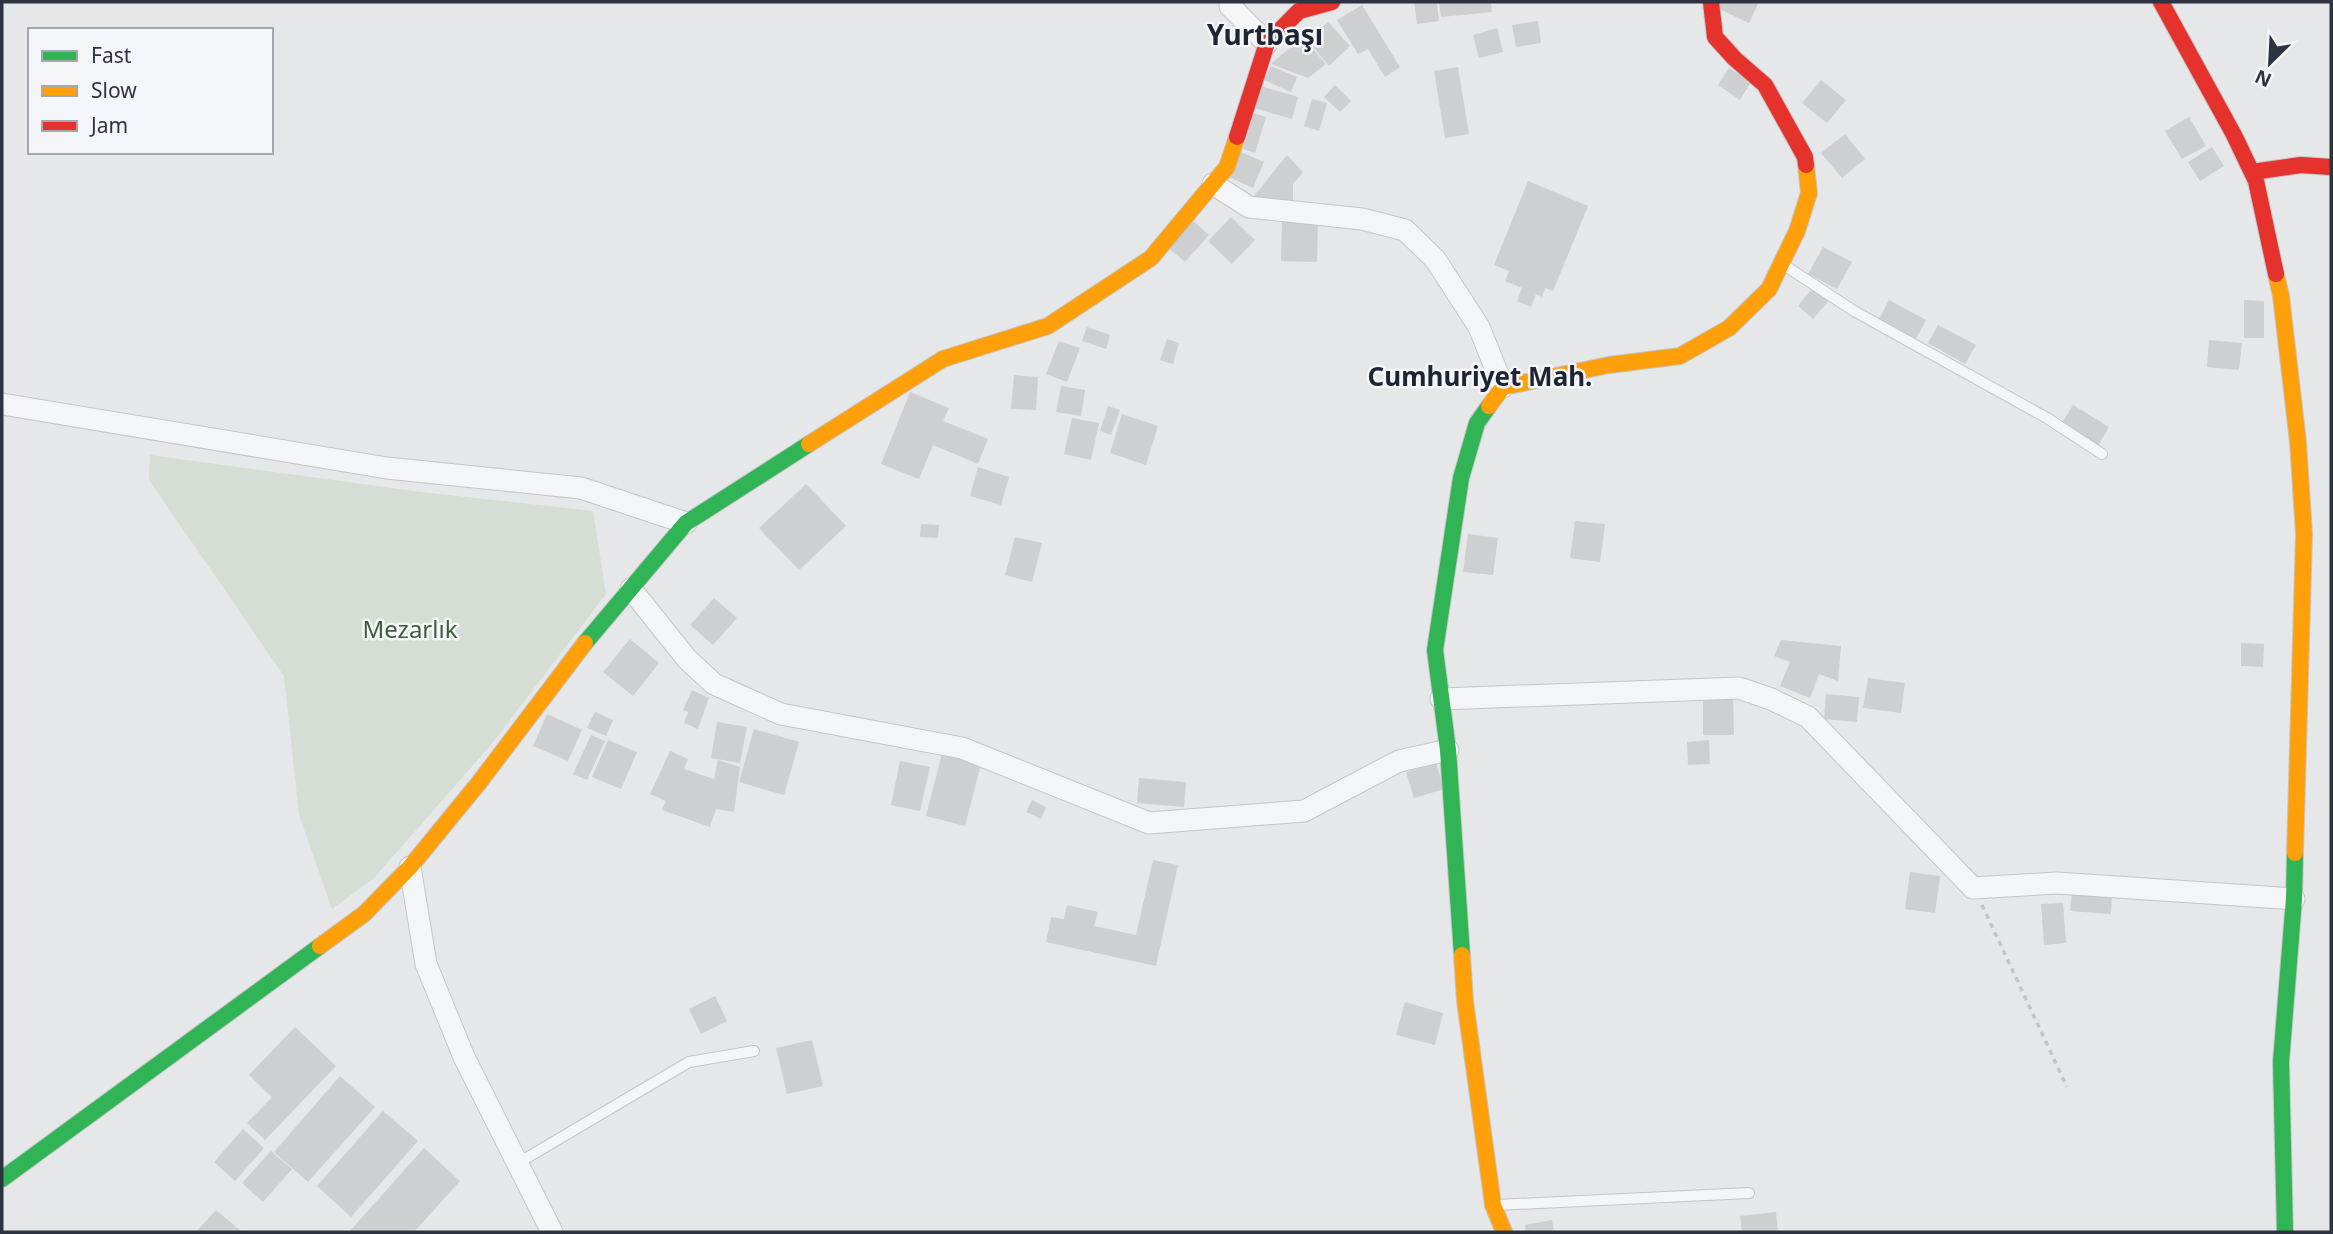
<svg xmlns="http://www.w3.org/2000/svg" width="2333" height="1234" font-family="'Noto Sans',sans-serif">
  <style>
    .green { fill: #d5ddd5 }
    .building { fill: #cdcfd1 }
    .lines { fill: none; stroke-linecap: round; stroke-linejoin: round }
    .lane-casing { stroke: #c3c5c7; stroke-width: 12 }
    .street-casing { stroke: #c3c5c7; stroke-width: 23 }
    .fast-casing { stroke: #c3c5c7; stroke-width: 18 }
    .slow-casing { stroke: #c3c5c7; stroke-width: 18 }
    .jam-casing { stroke: #c3c5c7; stroke-width: 18 }
    .path { stroke: #c4c5c9; stroke-width: 3.5; stroke-dasharray: 5 5; stroke-linecap: butt }
    .lane { stroke: #f4f5f6; stroke-width: 10 }
    .street { stroke: #f4f5f6; stroke-width: 21 }
    .fast { stroke: #30b455; stroke-width: 16 }
    .slow { stroke: #ff9f0a; stroke-width: 16 }
    .jam { stroke: #e5322d; stroke-width: 16 }
    .labels { text-anchor: middle; dominant-baseline: central; stroke-width: 5; stroke-linejoin: round; paint-order: stroke }
    .park-label { font-size: 24px; fill: #3f5c3b; stroke: #f3f5f8 }
    .neighbourhood-label { font-size: 26px; font-weight: bold; fill: #1f2432; stroke: #f3f5f8 }
    .quarter-label { font-size: 28px; font-weight: bold; fill: #1f2432; stroke: #f3f5f8 }
  </style>
  <rect width="100%" height="100%" fill="#e5e7e9"/>
  <path class="green" d="M150,455L421,492L593,511L606,594L490,746L373,879L332,909L299,815L284,676L149,480Z"/>
  <path class="building" d="M1414,2H1437L1439,21L1417,24Z
    M1439,2H1491L1492,12L1441,17Z
    M1720,2H1753L1758,4L1749,23L1717,8Z
    M1362,5L1400,67L1385,77L1368,49L1358,54L1337,20Z
    M1538,21L1541,43L1516,47L1512,25Z
    M1328,22L1350,46L1329,66L1307,40Z
    M1497,28L1503,52L1479,58L1473,35Z
    M1302,37L1326,64L1308,78L1271,64Z
    M1271,66L1297,77L1291,92L1264,80Z
    M1458,67L1469,134L1445,138L1434,71Z
    M1729,68L1751,82L1740,100L1718,85Z
    M1821,80L1846,100L1827,123L1802,103Z
    M1335,85L1351,101L1340,112L1324,97Z
    M1260,86L1298,97L1292,119L1254,108Z
    M1312,99L1327,103L1319,131L1304,126Z
    M1254,113L1266,117L1255,153L1243,149Z
    M2189,117L2206,146L2182,159L2165,131Z
    M1845,134L1865,159L1842,178L1821,153Z
    M2212,147L2224,166L2200,181L2188,162Z
    M1241,152L1264,162L1253,188L1229,177Z
    M1287,155L1303,172L1293,184V203L1262,202L1254,196Z
    M1528,181L1588,206L1553,291L1545,288L1542,297L1536,294L1531,307L1517,301L1522,288L1505,281L1509,271L1494,265Z
    M1231,217L1255,240L1232,264L1208,241Z
    M1190,218L1209,235L1185,262L1166,246Z
    M1282,220L1318,221L1317,262L1281,261Z
    M1823,247L1852,262L1837,289L1808,274Z
    M1814,286L1830,299L1813,319L1798,306Z
    M1889,300L1926,320L1916,339L1879,319Z
    M2244,300L2264,301V338H2244Z
    M1938,325L1976,345L1965,364L1928,343Z
    M1087,327L1110,335L1106,349L1082,341Z
    M1167,339L1179,343L1173,364L1160,360Z
    M2209,340L2242,343L2239,370L2207,367Z
    M1059,341L1080,348L1067,382L1046,374Z
    M1014,375L1038,377L1036,410L1011,409Z
    M1061,386L1085,390L1081,416L1056,412Z
    M910,392L949,408L943,421L988,439L978,464L933,445L919,479L881,464Z
    M2073,405L2109,427L2098,446L2062,423Z
    M1108,406L1120,410L1111,435L1100,431Z
    M1122,414L1158,426L1146,465L1110,453Z
    M1072,418L1099,423L1091,460L1064,454Z
    M978,467L1009,477L1001,505L970,496Z
    M806,484L846,526L799,570L759,528Z
    M1575,521L1605,524L1600,562L1570,558Z
    M921,524L939,525L938,538L920,537Z
    M1468,534L1498,538L1493,575L1463,572Z
    M1015,537L1042,543L1032,582L1005,575Z
    M714,598L737,618L713,645L690,625Z
    M630,639L659,663L633,696L603,672Z
    M1781,640L1841,646L1838,681L1819,674L1810,698L1780,686L1790,662L1774,656Z
    M2241,643L2264,644L2263,667L2241,666Z
    M1868,678L1905,683L1901,713L1863,708Z
    M692,690L709,698L698,729L684,723L688,712L683,710Z
    M1826,694L1859,697L1857,722L1824,719Z
    M1703,698H1733L1734,735H1703Z
    M595,712L613,720L606,736L587,728Z
    M547,714L582,730L568,761L533,746Z
    M717,722L747,727L740,763L711,758Z
    M754,729L799,742L784,795L739,782Z
    M591,735L605,741L587,780L573,774Z
    M608,740L637,752L621,789L592,777Z
    M1709,740L1710,764L1688,765L1687,742Z
    M670,751L688,759L684,769L714,779L718,760L740,767L734,812L716,809L710,827L662,810L666,801L650,794Z
    M942,754L981,764L965,826L926,816Z
    M900,761L930,767L920,811L891,805Z
    M1436,763L1444,789L1414,798L1406,772Z
    M1139,778L1186,782L1184,807L1137,803Z
    M1032,800L1046,807L1041,819L1026,812Z
    M1153,860L1178,865L1156,966L1046,942L1051,917L1064,919L1067,905L1098,912L1094,926L1136,935Z
    M1910,872L1940,876L1935,913L1905,909Z
    M2072,891L2112,894L2111,914L2070,911Z
    M2063,903L2066,943L2044,945L2041,904Z
    M715,996L727,1021L701,1034L689,1009Z
    M1405,1002L1443,1013L1435,1045L1396,1035Z
    M295,1027L336,1066L265,1140L247,1123L272,1097L249,1075Z
    M812,1040L823,1086L787,1094L776,1048Z
    M340,1076L375,1107L308,1182L274,1152Z
    M383,1111L418,1141L351,1217L317,1186Z
    M243,1129L264,1148L235,1181L214,1162Z
    M424,1148L460,1181L414,1232H349Z
    M271,1151L292,1169L263,1202L242,1183Z
    M216,1210L242,1232H196Z
    M1776,1212L1778,1232H1742L1740,1216Z
    M1552,1220L1554,1232H1526L1525,1225Z"/>
  <g class="lines">
    <defs>
      <path id="lane" d="M1784,265L1854,311L2047,418L2102,454
        M518,1163L689,1062L754,1051
        M1496,1205L1749,1193"/>
      <path id="street" d="M1230,2V6L1267,43
        M1213,184L1249,207L1362,219L1405,230L1435,259L1479,327L1503,387
        M2,404L387,468L581,488L686,523
        M631,589L687,659L714,684L781,714L962,748L1149,823L1304,811L1399,761L1448,750
        M1441,699L1739,688L1771,699L1808,717L1973,888L2057,883L2294,899
        M410,867L426,964L464,1057L552,1232"/>
      <path id="fast" d="M585,643L686,523L809,444
        M1462,955L1448,750L1435,650L1461,478L1477,423L1489,406
        M2,1179L320,946
        M2285,1232L2281,1062L2294,899L2295,853"/>
      <path id="slow" d="M2276,274L2281,296L2298,442L2304,534L2295,853
        M1489,406L1503,387L1609,365L1680,356L1729,328L1769,289L1797,231L1809,193L1806,165
        M809,444L943,359L1048,326L1151,258L1227,167L1237,137
        M320,946L364,914L410,867L478,784L585,643
        M1462,955L1465,1001L1493,1205L1504,1232"/>
      <path id="jam" d="M1711,2L1715,37L1735,59L1765,85L1805,157L1806,165
        M2161,2L2234,135L2256,181L2276,274
        M1237,137L1267,43L1299,11L1332,2
        M2252,172L2301,165L2331,167"/>
    </defs>
    <use href="#lane" class="lane-casing"/>
    <use href="#street" class="street-casing"/>
    <use href="#fast" class="fast-casing"/>
    <use href="#slow" class="slow-casing"/>
    <use href="#jam" class="jam-casing"/>
    <path class="path" d="M1982,905L2067,1087"/>
    <use href="#lane" class="lane"/>
    <use href="#street" class="street"/>
    <use href="#fast" class="fast"/>
    <use href="#slow" class="slow"/>
    <use href="#jam" class="jam"/>
  </g>
  <g class="labels">
    <g class="park-label">
      <text x="410" y="628">Mezarlık</text>
    </g>
    <g class="neighbourhood-label">
      <text x="1480" y="376">Cumhuriyet Mah.</text>
    </g>
    <g class="quarter-label">
      <text x="1265" y="34">Yurtbaşı</text>
    </g>
  </g>
  <rect width="2333" height="1234" fill="none" stroke="#2d3341" stroke-width="7"/>
  <rect x="28" y="28" width="245" height="126" fill="#f3f5f8" stroke="#a4a7af" stroke-width="2"/>
  <rect x="42" y="51" width="35" height="10" fill="#30b455" stroke="#a4a7af" stroke-width="2"/>
  <text x="91" y="63" font-size="21" fill="#2d3341">Fast</text>
  <rect x="42" y="86" width="35" height="10" fill="#ff9f0a" stroke="#a4a7af" stroke-width="2"/>
  <text x="91" y="98" font-size="21" fill="#2d3341">Slow</text>
  <rect x="42" y="121" width="35" height="10" fill="#e5322d" stroke="#a4a7af" stroke-width="2"/>
  <text x="91" y="133" font-size="21" fill="#2d3341">Jam</text>
  <g transform="translate(2270 63) rotate(204)" stroke="#f3f5f8" stroke-width="5" paint-order="stroke">
  <path d="M0-5L12 26L0 18L-12 26Z" fill="#2d3341"/>
  <text y="-10" font-size="19" font-weight="bold" text-anchor="middle" fill="#2d3341">N</text>
  </g>
</svg>
